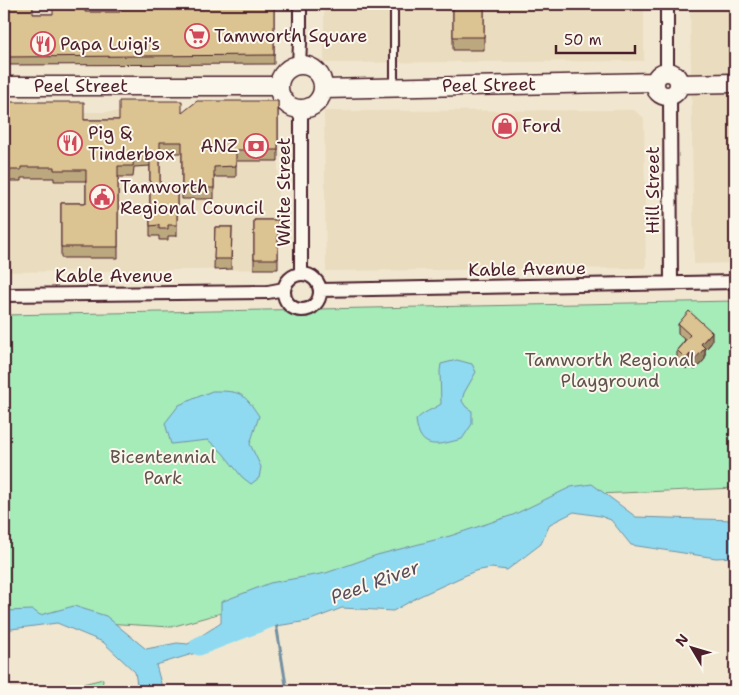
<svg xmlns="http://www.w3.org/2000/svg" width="739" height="695" font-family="'Shantell Sans',sans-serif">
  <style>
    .built { fill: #eadcbe }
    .green { fill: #a5ecb9; stroke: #788672 }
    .water { fill: #8fdaf0; stroke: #738fa1 }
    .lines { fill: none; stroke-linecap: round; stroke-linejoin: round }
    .stream { stroke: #738fa1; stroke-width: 3 }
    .river { stroke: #8fdaf0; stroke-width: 19 }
    .lane-casing { stroke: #4a1f2b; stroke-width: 10 }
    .street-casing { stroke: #4a1f2b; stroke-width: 16 }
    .secondary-casing { stroke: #4a1f2b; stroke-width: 21 }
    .lane { stroke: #fbf7ec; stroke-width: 6 }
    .street { stroke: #fbf7ec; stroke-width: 12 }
    .secondary { stroke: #fbf7ec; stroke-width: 18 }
    .wall { fill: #bca87e; stroke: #4a1f2b }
    .shaded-wall { fill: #986; stroke: #4a1f2b }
    .building { fill: #dbc392; stroke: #4a1f2b }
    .labels { text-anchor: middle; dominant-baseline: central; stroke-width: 4; stroke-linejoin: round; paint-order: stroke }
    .poi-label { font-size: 18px; fill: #4a1f2b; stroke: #fbf7ec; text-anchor: start }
    .street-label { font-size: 18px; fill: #4a1f2b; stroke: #fbf7ec }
    .park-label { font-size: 18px; fill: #61524e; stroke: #fbf7ec }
    .water-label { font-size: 19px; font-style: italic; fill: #5b4e5c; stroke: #fbf7ec }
  </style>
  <rect width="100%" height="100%" fill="#f1e7d1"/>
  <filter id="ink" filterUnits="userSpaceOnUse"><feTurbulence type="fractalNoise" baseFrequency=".02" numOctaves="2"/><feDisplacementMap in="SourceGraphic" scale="10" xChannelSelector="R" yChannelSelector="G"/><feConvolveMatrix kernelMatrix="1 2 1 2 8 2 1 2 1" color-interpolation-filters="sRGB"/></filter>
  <g filter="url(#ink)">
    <path class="built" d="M324,4H644V61L324,63Z
      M690,4H735V263L694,264Z
      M634,110L644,118L646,268L326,271L324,111Z
      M4,112H278V269L4,272Z"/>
    <path class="green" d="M735,301V488L575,495L513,532L171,627L4,617V315Z
      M103,679L102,691H55Z"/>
    <path class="water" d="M457,360L472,364L476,372L464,393L462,401L466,407L472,411V424L462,439C438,445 420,452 416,420C423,412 432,410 441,404L440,371L441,364Z
      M212,391C241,391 243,392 259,416L250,444L261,467L259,478L251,484L242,477L222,452L208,440L171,444L165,423L179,405Z
      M592,484L636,517L735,520V557L716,558L631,545L611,520L600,516L574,512L550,524L541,544L507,570L491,568L475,571L420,596L393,611L342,608L308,621L264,628L229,625L221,640L199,652L156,665L163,691H138L135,672L103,642L57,623L4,630V611L33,610L40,615L74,606L106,616L146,649L177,643L188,644L221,623V602L270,583L326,573L377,555L450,536L513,515L571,487Z"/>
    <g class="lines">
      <path class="stream" d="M276,623L287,691"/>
      <path class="river" d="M199,646L271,618"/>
      <defs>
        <path id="lane" d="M394,4V86"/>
        <path id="street" d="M667,4V72
          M299,65L300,43V4
          M670,96L671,283
          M301,273V110
          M284 292a18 18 0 1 1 36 0a18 18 0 1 1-36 0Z
          M320,290L735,282
          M4,295L268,292L284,289"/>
        <path id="secondary" d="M279 87a22 22 0 1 1 44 0a22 22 0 1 1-44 0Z
          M655 84a12 12 0 1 1 24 0a12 12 0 1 1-24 0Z
          M679,84L735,83
          M4,86H278
          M323,89L655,82"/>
      </defs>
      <use href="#lane" class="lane-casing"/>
      <use href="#street" class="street-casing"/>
      <use href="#secondary" class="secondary-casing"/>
      <use href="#lane" class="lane"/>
      <use href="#street" class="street"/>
      <use href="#secondary" class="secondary"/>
    </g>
    <path class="wall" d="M4,4L33,14H53L85,12H120L274,4V64L4,65Z
      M453,4H484V50H453Z
      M278,101V161H236V177H214V199H182V153H160V188H177V236H168V240H159V236H150V166L134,167L133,177H118V258H61V203H86V181H54V178H21V181H4V102L84,120H119L182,113Z
      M254,220H278V269H254Z
      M215,227H232L231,269L214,270Z
      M678,324L712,342L705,350V359L695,370L690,365L686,369L677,360V350L685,340L678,334Z"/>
    <path class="shaded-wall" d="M712,332V342L705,350V359L695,370V359L701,344Z
      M690,354V365L686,369V359Z"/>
    <path class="building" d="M4,4H33V14H53V4H85V12H120V4H274V55L4,57Z
      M453,4H484V37H453Z
      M119,101H182V113L197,101H278V150H236V166L214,167V188H182V142H160V188H177V225H168V229H159V225L150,226V155L134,156L133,166H118V247H61V203H86V170H54V167H21V170H4V102H84V120H119Z
      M254,220H278V259H254Z
      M215,227H232L231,259H214Z
      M689,311L712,332L701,344L705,348L695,359L690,354L686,359L677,350L690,335L678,324Z"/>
  </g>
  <defs>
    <symbol id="supermarket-ring" viewBox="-11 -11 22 22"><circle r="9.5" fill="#fbf7ec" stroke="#d1495b" stroke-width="1.5"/><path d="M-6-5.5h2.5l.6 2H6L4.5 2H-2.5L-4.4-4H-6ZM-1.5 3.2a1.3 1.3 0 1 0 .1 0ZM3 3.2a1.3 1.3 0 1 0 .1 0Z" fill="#d1495b"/></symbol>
    <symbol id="restaurant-ring" viewBox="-11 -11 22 22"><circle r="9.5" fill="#fbf7ec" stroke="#d1495b" stroke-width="1.5"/><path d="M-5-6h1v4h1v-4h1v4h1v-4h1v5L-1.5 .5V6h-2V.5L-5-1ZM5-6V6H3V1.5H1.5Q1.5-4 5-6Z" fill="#d1495b"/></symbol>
    <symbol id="shop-ring" viewBox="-11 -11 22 22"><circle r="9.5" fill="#fbf7ec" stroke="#d1495b" stroke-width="1.5"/><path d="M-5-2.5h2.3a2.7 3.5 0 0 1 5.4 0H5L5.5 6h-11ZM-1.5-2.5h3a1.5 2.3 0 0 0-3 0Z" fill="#d1495b"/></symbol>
    <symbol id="bank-ring" viewBox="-11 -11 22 22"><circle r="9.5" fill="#fbf7ec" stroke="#d1495b" stroke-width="1.5"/><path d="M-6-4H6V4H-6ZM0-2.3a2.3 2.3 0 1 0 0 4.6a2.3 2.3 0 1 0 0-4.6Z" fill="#d1495b"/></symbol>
    <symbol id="civic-ring" viewBox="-11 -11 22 22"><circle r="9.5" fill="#fbf7ec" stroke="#d1495b" stroke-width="1.5"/><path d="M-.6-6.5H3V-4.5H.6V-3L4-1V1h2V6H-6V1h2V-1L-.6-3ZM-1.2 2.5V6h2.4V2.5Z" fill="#d1495b"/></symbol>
  </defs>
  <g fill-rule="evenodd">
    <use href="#supermarket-ring" x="183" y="22" width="28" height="28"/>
    <use href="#restaurant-ring" x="29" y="30" width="28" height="28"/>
    <use href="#shop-ring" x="491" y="112" width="28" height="28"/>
    <use href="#restaurant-ring" x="56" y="129" width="28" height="28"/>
    <use href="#bank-ring" x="242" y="132" width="28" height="28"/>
    <use href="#civic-ring" x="88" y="183" width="28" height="28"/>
  </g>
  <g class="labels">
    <g class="poi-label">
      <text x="214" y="36">Tamworth Square</text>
      <text x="60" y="44">Papa Luigi's</text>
      <text x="522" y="126">Ford</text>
      <text x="88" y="133">Pig &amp;<tspan x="88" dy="21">Tinderbox</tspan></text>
      <text x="238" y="146" text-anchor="end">ANZ</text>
      <text x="120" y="187">Tamworth<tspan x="120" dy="21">Regional Council</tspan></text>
    </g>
    <g class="street-label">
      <text transform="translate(489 85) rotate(-1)">Peel Street</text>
      <text x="81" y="86">Peel Street</text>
      <text transform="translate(653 190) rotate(-90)">Hill Street</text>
      <text transform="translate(284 192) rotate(-90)">White Street</text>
      <text transform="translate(527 269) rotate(-1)">Kable Avenue</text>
      <text x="114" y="276">Kable Avenue</text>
    </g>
    <g class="park-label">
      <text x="610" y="360">Tamworth Regional<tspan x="610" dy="21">Playground</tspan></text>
      <text x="163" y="457">Bicentennial<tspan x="163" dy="21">Park</tspan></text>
    </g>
    <g class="water-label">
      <text transform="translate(375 582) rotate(-20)">Peel River</text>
    </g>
  </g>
  <rect width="739" height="695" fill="none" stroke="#fbf7ec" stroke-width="20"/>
  <rect x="10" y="10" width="719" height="675" fill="none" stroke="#4a1f2b" stroke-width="2" filter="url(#ink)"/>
  <g transform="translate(692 648) rotate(308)" stroke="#fbf7ec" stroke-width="4" paint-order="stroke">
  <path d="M0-4L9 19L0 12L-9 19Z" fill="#4a1f2b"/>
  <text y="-8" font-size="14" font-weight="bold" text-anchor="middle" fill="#4a1f2b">N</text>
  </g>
  <path d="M556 45v8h79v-8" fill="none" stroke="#4a1f2b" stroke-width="2.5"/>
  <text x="564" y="45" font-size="15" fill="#4a1f2b" stroke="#fbf7ec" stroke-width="4" paint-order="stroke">50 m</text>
</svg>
